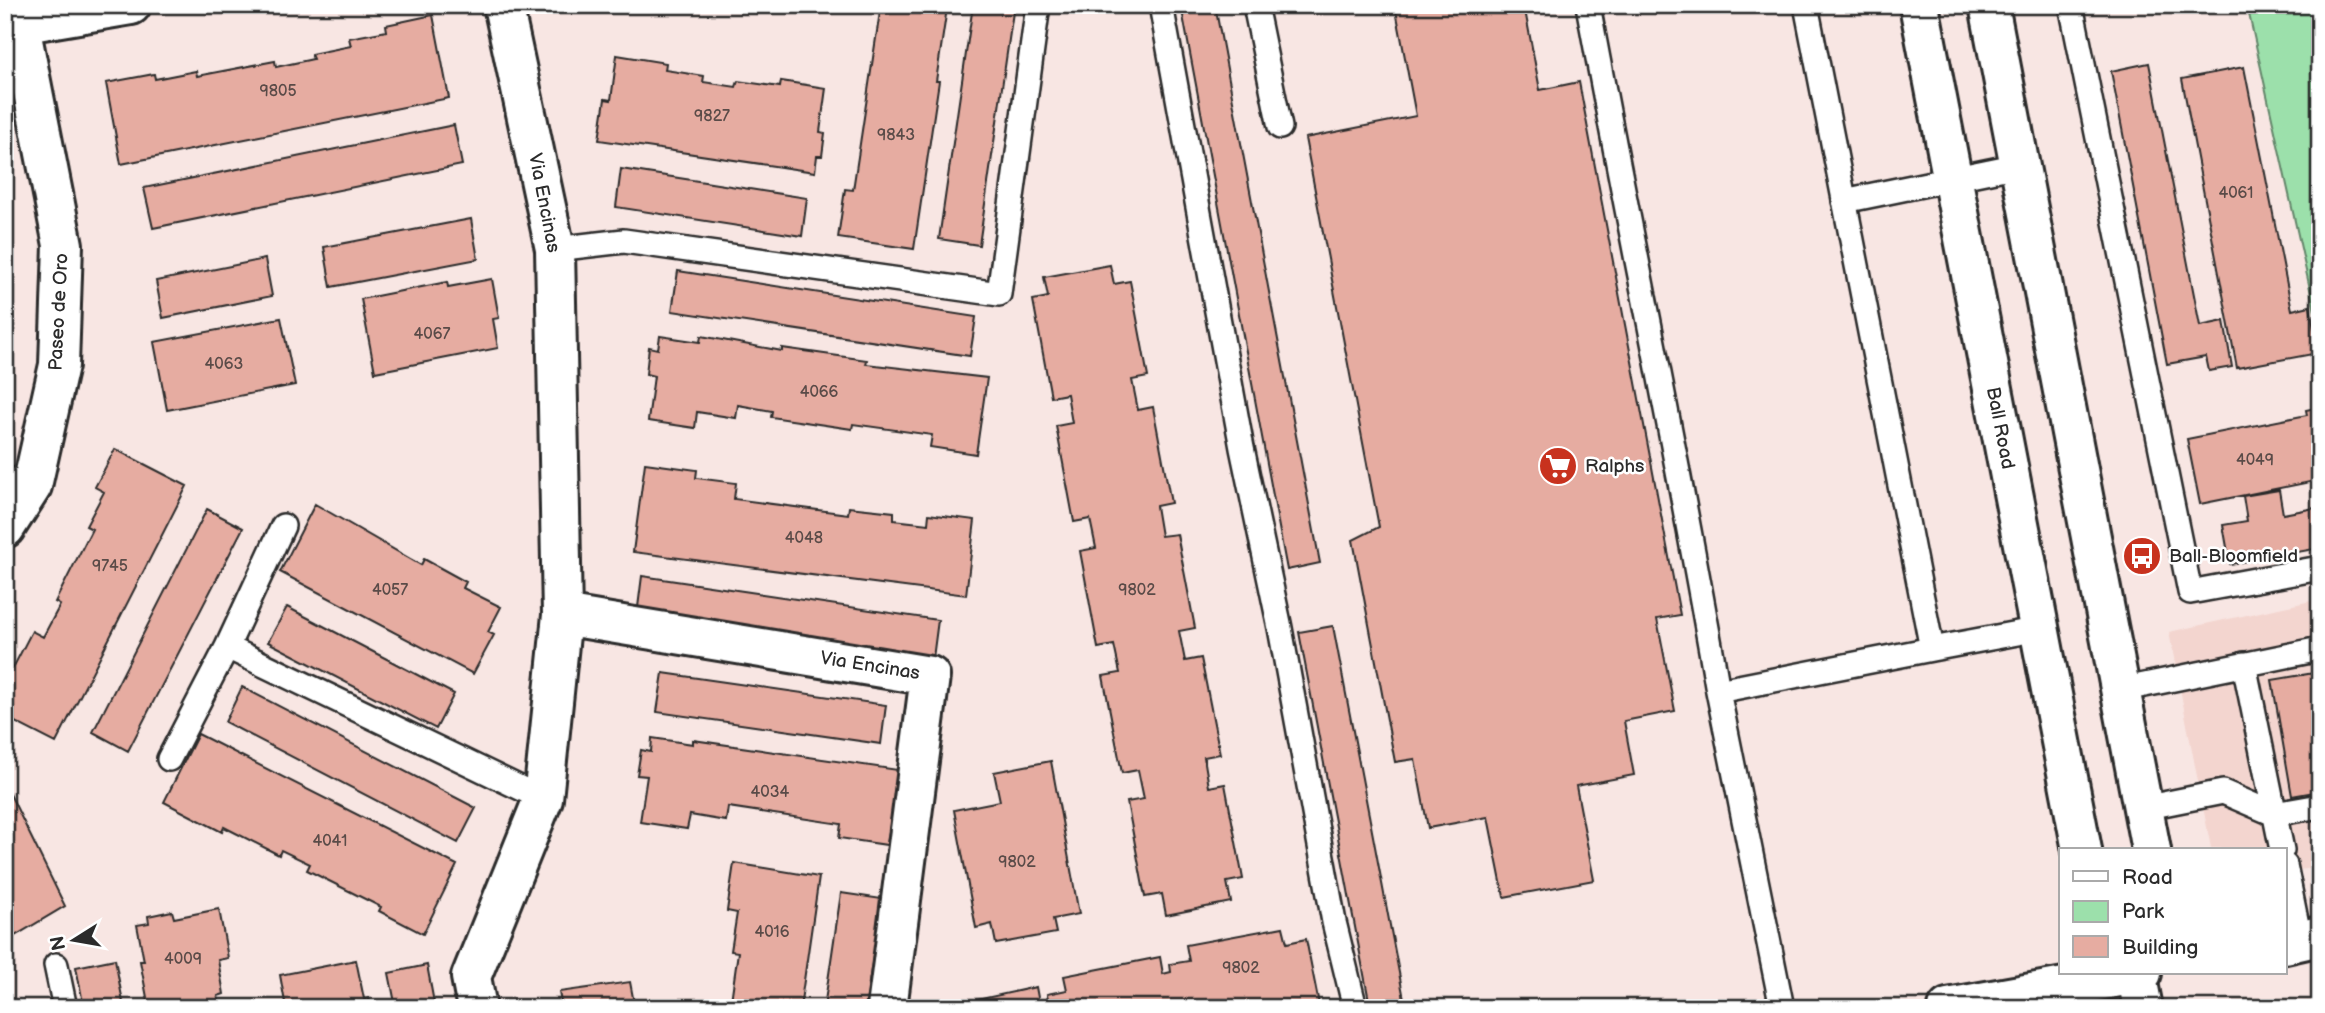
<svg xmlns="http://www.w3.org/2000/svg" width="2325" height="1013" font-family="'Balsamiq Sans',sans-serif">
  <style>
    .built { fill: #f3d5cf }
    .green { fill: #9ce0ab; stroke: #64866b; stroke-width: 2 }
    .building { fill: #e6aca1; stroke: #2b2b2b; stroke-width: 2 }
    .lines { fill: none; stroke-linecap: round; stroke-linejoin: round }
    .lane-casing { stroke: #2b2b2b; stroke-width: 28 }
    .street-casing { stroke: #2b2b2b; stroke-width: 44 }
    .secondary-casing { stroke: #2b2b2b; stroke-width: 44 }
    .primary-casing { stroke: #2b2b2b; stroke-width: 44 }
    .lane { stroke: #fff; stroke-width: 23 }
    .street { stroke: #fff; stroke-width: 38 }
    .secondary { stroke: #fff; stroke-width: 38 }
    .primary { stroke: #fff; stroke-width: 38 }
    .labels { text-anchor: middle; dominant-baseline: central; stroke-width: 5; stroke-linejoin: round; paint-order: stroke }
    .number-label { font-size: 16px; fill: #5a4b48 }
    .street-label { font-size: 19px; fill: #2b2b2b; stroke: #fff }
    .poi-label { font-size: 19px; fill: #2b2b2b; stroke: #fff; text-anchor: start }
  </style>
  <rect width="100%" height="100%" fill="#f8e6e3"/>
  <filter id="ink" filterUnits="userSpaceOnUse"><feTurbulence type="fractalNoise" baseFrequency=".0143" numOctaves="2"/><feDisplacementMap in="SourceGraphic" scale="14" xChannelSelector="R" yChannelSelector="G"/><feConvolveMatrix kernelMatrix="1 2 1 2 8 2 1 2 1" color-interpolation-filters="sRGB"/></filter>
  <g filter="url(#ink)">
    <path class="built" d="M2320,599V867L2285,872V850L2211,848L2169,632Z"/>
    <path class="green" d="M2247,5H2320V334Z"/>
    <path class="building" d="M881,5H951L950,9L947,8L936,81H939L914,249L838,238L845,189L853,190Z
      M973,5H1014L979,245L939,239Z
      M1181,5H1215L1320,563L1287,570Z
      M1395,5H1524L1540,90L1579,82L1680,615L1657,619L1675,711L1624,721L1634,775L1576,786L1594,880L1504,897L1488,817L1428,828L1415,759L1395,762L1353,540L1379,527L1305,138L1416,116Z
      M433,15L449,98L121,164L106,83L154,74L155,79L196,71L197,76L275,61L276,67L313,59L311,54L351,46L349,38L387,31L386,25Z
      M617,55L666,63L665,70L704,76L703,82L736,87L738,81L780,87L781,81L826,88L820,132L825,133L822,156H817L815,172L599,140L605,99L611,100Z
      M2149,63L2200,326L2224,321L2232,367L2209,371L2206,357L2167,364L2111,71Z
      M2244,67L2292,310L2310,306L2318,353L2237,368L2182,79Z
      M454,125L462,165L153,228L144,188Z
      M621,169L807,198L802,236L616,207Z
      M471,219L478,259L331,287L324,247Z
      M265,259L272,296L163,318L156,281Z
      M1110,265L1114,284L1130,281L1148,377L1132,380L1138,410L1153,407L1171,503L1156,506L1161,536L1177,534L1195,628L1179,631L1185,661L1201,658L1220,754L1204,757L1209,787L1225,784L1243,879L1227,882L1231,902L1166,915L1162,894L1145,897L1127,802L1144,799L1138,770L1122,773L1103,676L1120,673L1114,645L1098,648L1080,551L1096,548L1090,519L1074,522L1056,426L1072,423L1067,394L1051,397L1033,300L1048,297L1044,277Z
      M678,271L976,317L970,356L672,311Z
      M492,279L499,318L493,319L498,348L375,372L361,299L447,282L448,287Z
      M281,318L295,385L167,410L154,342Z
      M660,336L700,342L701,336L782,351V348L867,360L866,364L987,378L976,454L930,447L932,435L853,424L852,429L771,417L772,411L738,405L736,418L697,412L695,428L648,421L654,376L646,374L649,347L658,349Z
      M2320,407V480L2200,504L2187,439L2307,415L2306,410Z
      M115,449L187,486L56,743L5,717V664L13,668L32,631L43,637L60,605L55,602L92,529L86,526L104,492L95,487Z
      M645,463L697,470L696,478L736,483L734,499L848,514L849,507L894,512V520L928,524L929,514L975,520L966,595L633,552Z
      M2279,490L2283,514L2320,507V548L2230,564L2223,525L2247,521L2243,496Z
      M315,504L421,565L424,559L466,582L463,588L501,607L488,632L494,635L473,674L280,572Z
      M207,509L243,528L128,751L93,732Z
      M642,576L938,620L933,658L637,615Z
      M287,607L454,694L436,729L268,642Z
      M1333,626L1404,999L1370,1006L1299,632Z
      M2320,672V791L2292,796L2272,680Z
      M663,673L886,705L881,744L657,712Z
      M242,687L476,808L458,843L225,722Z
      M198,734L457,865L423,934L379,911L381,907L307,870L310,864L281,850L279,855L224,827L222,832L164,802Z
      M652,738L693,744V740L898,770L887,845L839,838L841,824L728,807L726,821L690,815L687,829L640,822L647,776L637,775L641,750L651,752Z
      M1051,761L1079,914L1053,919L1056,933L996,944L992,924L976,928L954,810L1000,801L994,772Z
      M5,784L65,906L13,937L11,933L5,936Z
      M734,863L819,877L800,1008H730L738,952L731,951L737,913L727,911Z
      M841,893L882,899L865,1008H824Z
      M219,909L228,958L218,960L224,994L218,996L220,1008H149L140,961H144L137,925L149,923L148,916L172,911L174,918Z
      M1283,927L1287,943L1306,939L1319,1004L1302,1008H940L1036,987L1039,1003L1048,1002L1047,994L1067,990L1064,976L1160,957L1163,974L1171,972L1170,964L1189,961L1186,945Z
      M115,959L124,1008H84L76,967Z
      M356,960L364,999L369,998L371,1008H286L280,975Z
      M427,965L435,1008H396L389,973Z
      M630,982L635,1008H562L559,992Z"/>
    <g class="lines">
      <defs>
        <path id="lane" d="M1161,5L1242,448L1280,628L1334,922L1355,1008
          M1255,5L1280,127
          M1588,5C1630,234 1679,462 1718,691L1932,649L1806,5
          M2071,5L2190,592L2320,568
          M1844,201L2019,165
          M555,249L624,241L999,294L1038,5
          M5,478L32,486
          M227,647L283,526
          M1932,649L2039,629
          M2244,664L2282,850
          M2120,690L2320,649
          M1718,691L1782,1008
          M169,759L227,647L543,799
          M2143,808L2223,792L2274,814L2320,806
          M2285,865L2300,940
          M56,965L65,1008"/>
        <path id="street" d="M19,24L131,5
          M5,528L32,486L59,365L63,245L16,5
          M562,615L930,676L887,1008
          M477,1008L471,977L543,799L562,615L555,249L503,5"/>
        <path id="secondary" d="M2285,944L2320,936
          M1948,1008L2142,973"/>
        <path id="primary" d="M1919,5L2082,850
          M1989,5L2151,850
          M2136,973L2143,1008"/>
      </defs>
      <use href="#lane" class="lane-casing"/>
      <use href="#street" class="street-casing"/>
      <use href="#secondary" class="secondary-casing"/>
      <use href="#primary" class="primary-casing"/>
      <use href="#lane" class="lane"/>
      <use href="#street" class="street"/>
      <use href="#secondary" class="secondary"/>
      <use href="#primary" class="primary"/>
    </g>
  </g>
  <defs>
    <symbol id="supermarket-disc" viewBox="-11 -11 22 22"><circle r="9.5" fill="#c8321e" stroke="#fff"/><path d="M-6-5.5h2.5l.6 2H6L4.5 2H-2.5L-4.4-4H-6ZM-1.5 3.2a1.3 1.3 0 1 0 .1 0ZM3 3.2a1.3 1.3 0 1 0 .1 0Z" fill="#fff"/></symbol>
    <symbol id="bus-disc" viewBox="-11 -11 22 22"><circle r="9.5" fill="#c8321e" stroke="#fff"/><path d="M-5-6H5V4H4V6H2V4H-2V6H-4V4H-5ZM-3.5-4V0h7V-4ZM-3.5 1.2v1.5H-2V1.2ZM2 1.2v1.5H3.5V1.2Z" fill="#fff"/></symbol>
  </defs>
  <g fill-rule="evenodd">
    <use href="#supermarket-disc" x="1536" y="444" width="44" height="44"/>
    <use href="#bus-disc" x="2120" y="534" width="44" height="44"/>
  </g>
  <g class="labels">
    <g class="number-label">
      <text x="278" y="91">9805</text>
      <text x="712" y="116">9827</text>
      <text x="896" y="135">9843</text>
      <text x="2236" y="193">4061</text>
      <text x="432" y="334">4067</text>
      <text x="224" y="364">4063</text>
      <text x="819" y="392">4066</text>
      <text x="2255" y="460">4049</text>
      <text x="804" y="538">4048</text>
      <text x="110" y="566">9745</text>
      <text x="390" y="590">4057</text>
      <text x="1137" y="590">9802</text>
      <text x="770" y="792">4034</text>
      <text x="330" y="841">4041</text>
      <text x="1017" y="862">9802</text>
      <text x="772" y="932">4016</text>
      <text x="183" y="959">4009</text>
      <text x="1241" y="968">9802</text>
    </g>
    <g class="street-label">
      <text transform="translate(544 203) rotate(79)">Via Encinas</text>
      <text transform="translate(59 312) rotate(-87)">Paseo de Oro</text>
      <text transform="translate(2000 428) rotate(79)">Ball Road</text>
      <text transform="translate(870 666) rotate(9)">Via Encinas</text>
    </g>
    <g class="poi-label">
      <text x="1585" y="466">Ralphs</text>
      <text x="2169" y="556">Ball-Bloomfield</text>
    </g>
  </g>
  <rect width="2325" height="1013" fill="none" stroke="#fff" stroke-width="28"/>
  <rect x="14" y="14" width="2297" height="985" fill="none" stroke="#2b2b2b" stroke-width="2.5" filter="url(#ink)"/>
  <rect x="2059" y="848" width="228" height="126" fill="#ffffff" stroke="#aaaaaa" stroke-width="2"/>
  <rect x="2073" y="871" width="35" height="10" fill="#ffffff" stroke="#aaaaaa" stroke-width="2"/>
  <text x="2122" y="884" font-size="21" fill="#2b2b2b">Road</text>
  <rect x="2073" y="901" width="35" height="21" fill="#9ce0ab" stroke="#aaaaaa" stroke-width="2"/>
  <text x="2122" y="918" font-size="21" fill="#2b2b2b">Park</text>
  <rect x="2073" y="936" width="35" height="21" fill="#e6aca1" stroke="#aaaaaa" stroke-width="2"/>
  <text x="2122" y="954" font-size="21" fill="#2b2b2b">Building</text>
  <g transform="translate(74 940) rotate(259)" stroke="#ffffff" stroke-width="5" paint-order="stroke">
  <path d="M0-5L12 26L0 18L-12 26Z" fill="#2b2b2b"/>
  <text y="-10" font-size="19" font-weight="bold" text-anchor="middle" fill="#2b2b2b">N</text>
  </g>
</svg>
